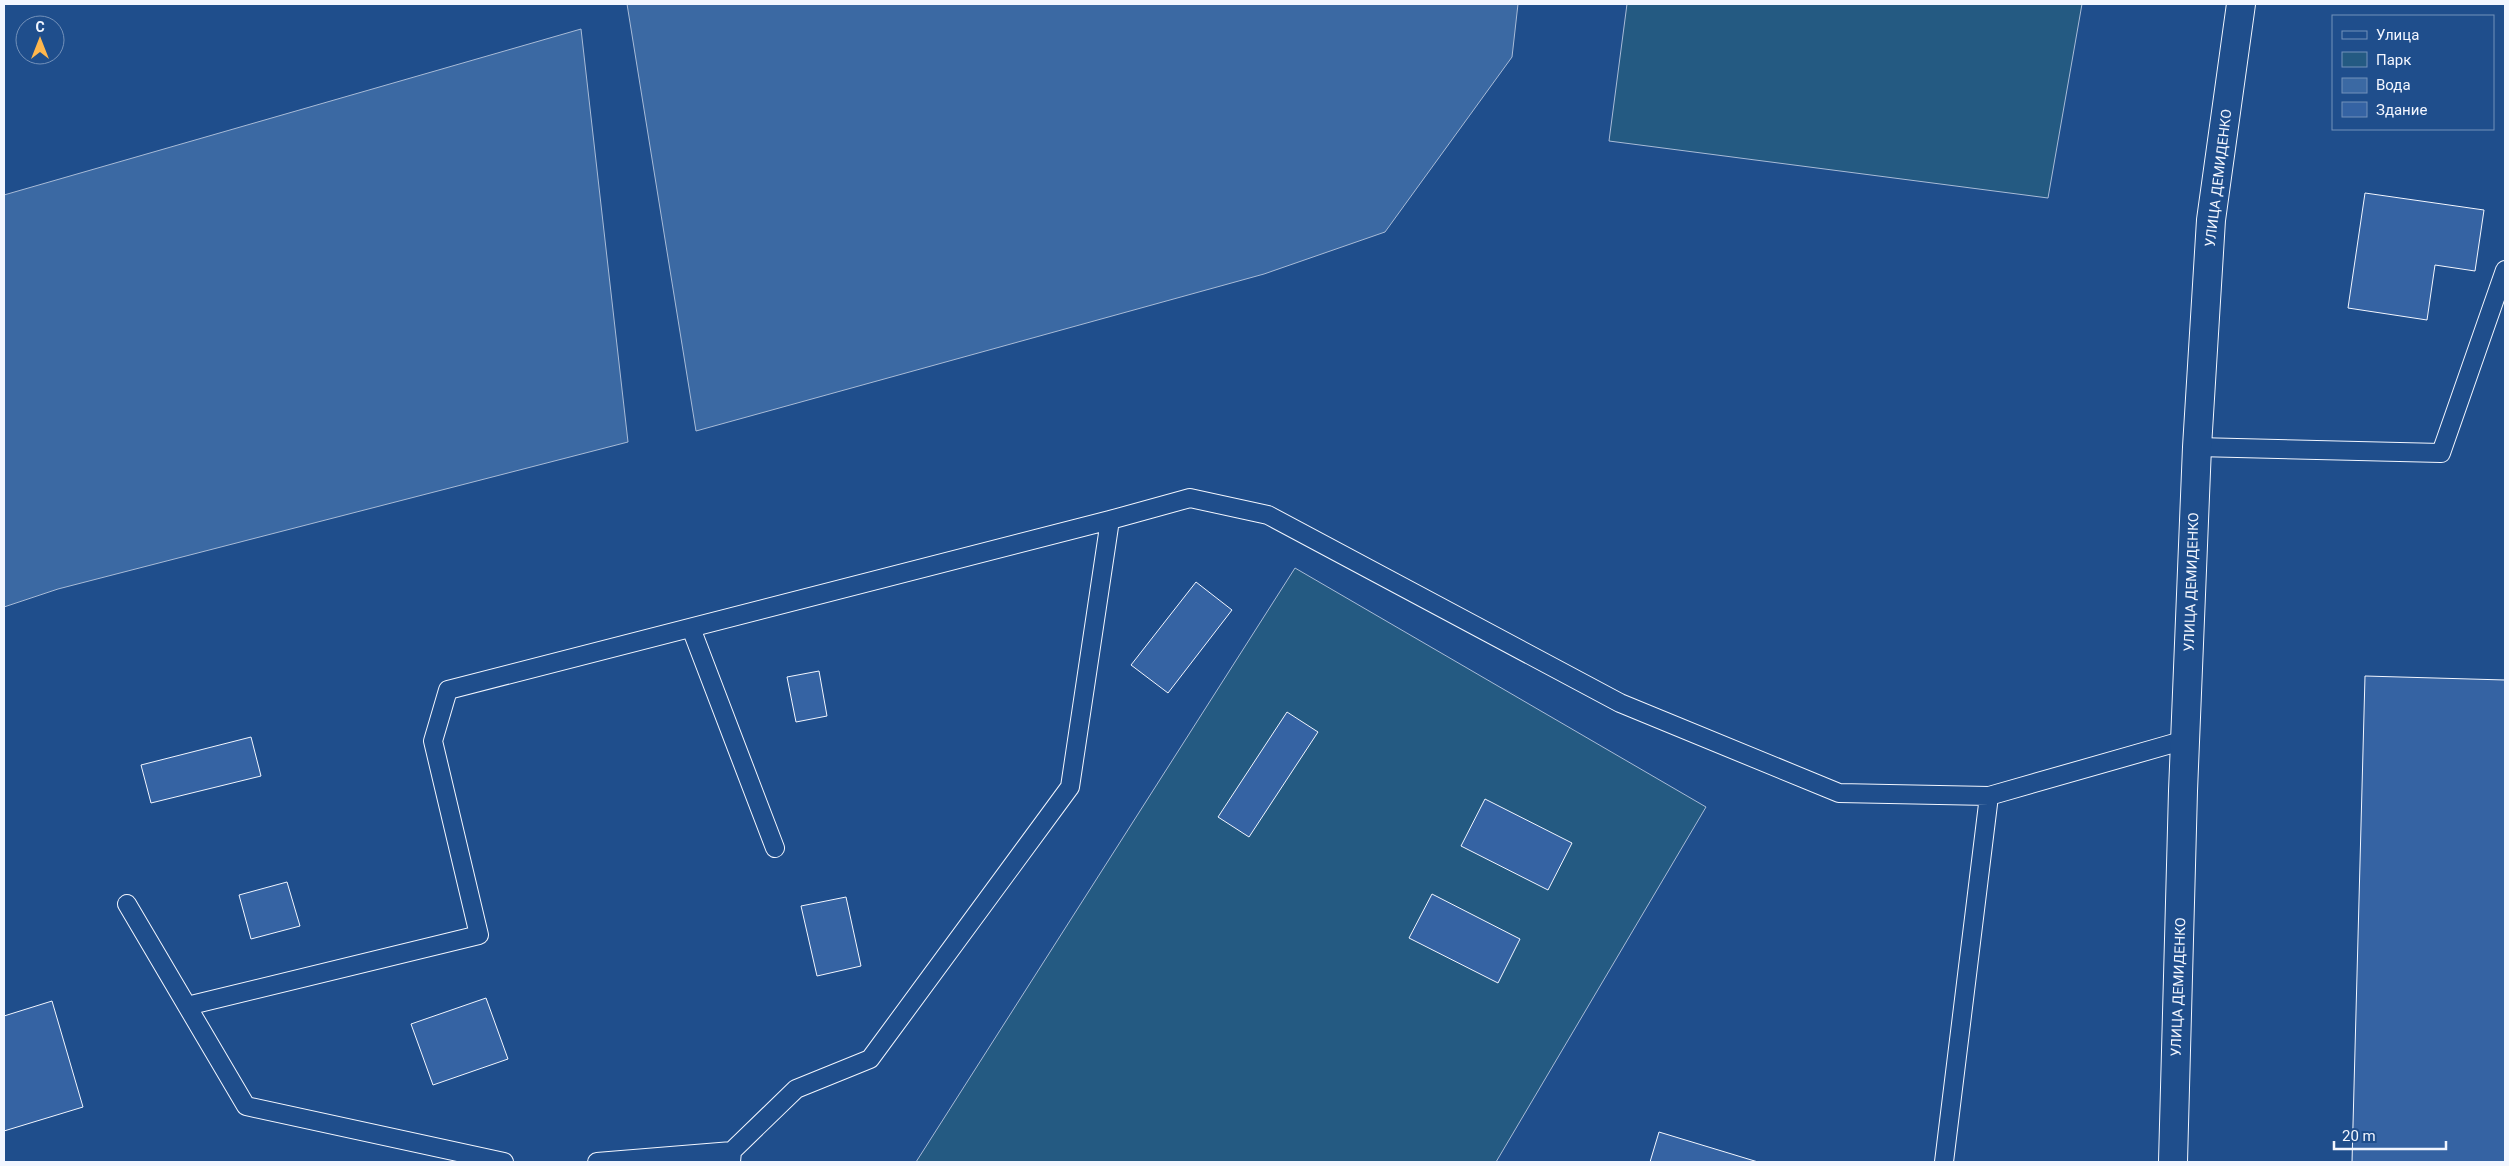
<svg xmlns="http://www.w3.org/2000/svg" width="2509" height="1166" font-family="Roboto,sans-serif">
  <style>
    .green { fill: #245a82; stroke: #a8bbd7 }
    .water { fill: #3b69a3; stroke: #a8bbd7 }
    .building { fill: #3563a3; stroke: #f2f6ff }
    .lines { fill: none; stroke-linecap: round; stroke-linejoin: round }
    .service-casing { stroke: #f2f6ff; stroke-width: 20 }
    .secondary-casing { stroke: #f2f6ff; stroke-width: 30 }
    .service { stroke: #1f4e8c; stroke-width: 18 }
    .secondary { stroke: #1f4e8c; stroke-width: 28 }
    .labels { text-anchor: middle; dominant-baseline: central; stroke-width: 4; stroke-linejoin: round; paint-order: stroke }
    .street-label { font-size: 14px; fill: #f2f6ff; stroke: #1f4e8c }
  </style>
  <rect width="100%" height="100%" fill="#1f4e8c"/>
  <path class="green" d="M1627,4H2082L2048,198L1609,141Z
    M1295,568L1706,807L1496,1162H916Z"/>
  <path class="water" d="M627,4H1518L1512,57L1385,232L1264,274L696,431Z
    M581,29L628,442L58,589L4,607V195Z"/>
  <path class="building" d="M2365,193L2484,210L2475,271L2435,265L2427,320L2348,308Z
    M1196,582L1232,610L1168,693L1131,665Z
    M819,671L827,716L796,722L787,677Z
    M2365,676L2505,680V1162H2352Z
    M1287,712L1318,732L1249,837L1218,817Z
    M251,737L261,776L151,803L141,765Z
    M1485,799L1572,843L1548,890L1461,846Z
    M287,882L300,926L251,939L239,895Z
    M1432,894L1520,939L1498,983L1409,938Z
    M846,897L861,966L817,976L801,906Z
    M486,998L508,1059L433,1085L411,1024Z
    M52,1001L83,1107L4,1131V1016Z
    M1659,1132L1758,1162H1650Z"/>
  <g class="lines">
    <defs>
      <path id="service" d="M2197,447L2441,453L2505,270
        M1110,520L1190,498L1268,515L1620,703L1839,793L1989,796L2185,740
        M691,628L775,848
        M127,904L246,1106L504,1162
        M187,1006L479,935L433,741L448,690L1110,520L1070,787L870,1059L796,1089L732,1151
        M597,1162L732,1151L731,1162
        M1944,1162L1989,796"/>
      <path id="secondary" d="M2173,1162L2183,791L2197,447L2211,220L2241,4"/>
    </defs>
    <use href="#service" class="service-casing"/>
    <use href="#secondary" class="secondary-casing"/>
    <use href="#service" class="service"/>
    <use href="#secondary" class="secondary"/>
  </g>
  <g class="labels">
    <g class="street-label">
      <text transform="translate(2218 178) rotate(-83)">УЛИЦА ДЕМИДЕНКО</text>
      <text transform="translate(2191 582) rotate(-88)">УЛИЦА ДЕМИДЕНКО</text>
      <text transform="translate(2178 987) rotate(-88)">УЛИЦА ДЕМИДЕНКО</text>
    </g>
  </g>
  <rect width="2509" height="1166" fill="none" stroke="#f2f6ff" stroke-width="10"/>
  <rect x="2332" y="15" width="162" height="115" fill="#1f4e8c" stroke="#7391ba"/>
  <rect x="2342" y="31" width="25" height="8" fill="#1f4e8c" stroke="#7391ba"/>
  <text x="2376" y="40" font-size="15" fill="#f2f6ff">Улица</text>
  <rect x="2342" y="52" width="25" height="15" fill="#245a82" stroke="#7391ba"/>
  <text x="2376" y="65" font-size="15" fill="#f2f6ff">Парк</text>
  <rect x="2342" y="78" width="25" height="15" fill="#3b69a3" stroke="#7391ba"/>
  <text x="2376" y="90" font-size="15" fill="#f2f6ff">Вода</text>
  <rect x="2342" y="102" width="25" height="15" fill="#3563a3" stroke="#7391ba"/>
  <text x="2376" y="115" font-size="15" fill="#f2f6ff">Здание</text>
  <g transform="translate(40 40)"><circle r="24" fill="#1f4e8c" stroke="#7391ba"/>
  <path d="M0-4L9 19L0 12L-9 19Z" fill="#ffb74d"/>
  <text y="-8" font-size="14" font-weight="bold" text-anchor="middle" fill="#f2f6ff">С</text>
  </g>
  <path d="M2334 1141v8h112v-8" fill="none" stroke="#f2f6ff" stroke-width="2.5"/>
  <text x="2342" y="1141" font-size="15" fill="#f2f6ff" stroke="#1f4e8c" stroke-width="4" paint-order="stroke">20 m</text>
</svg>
